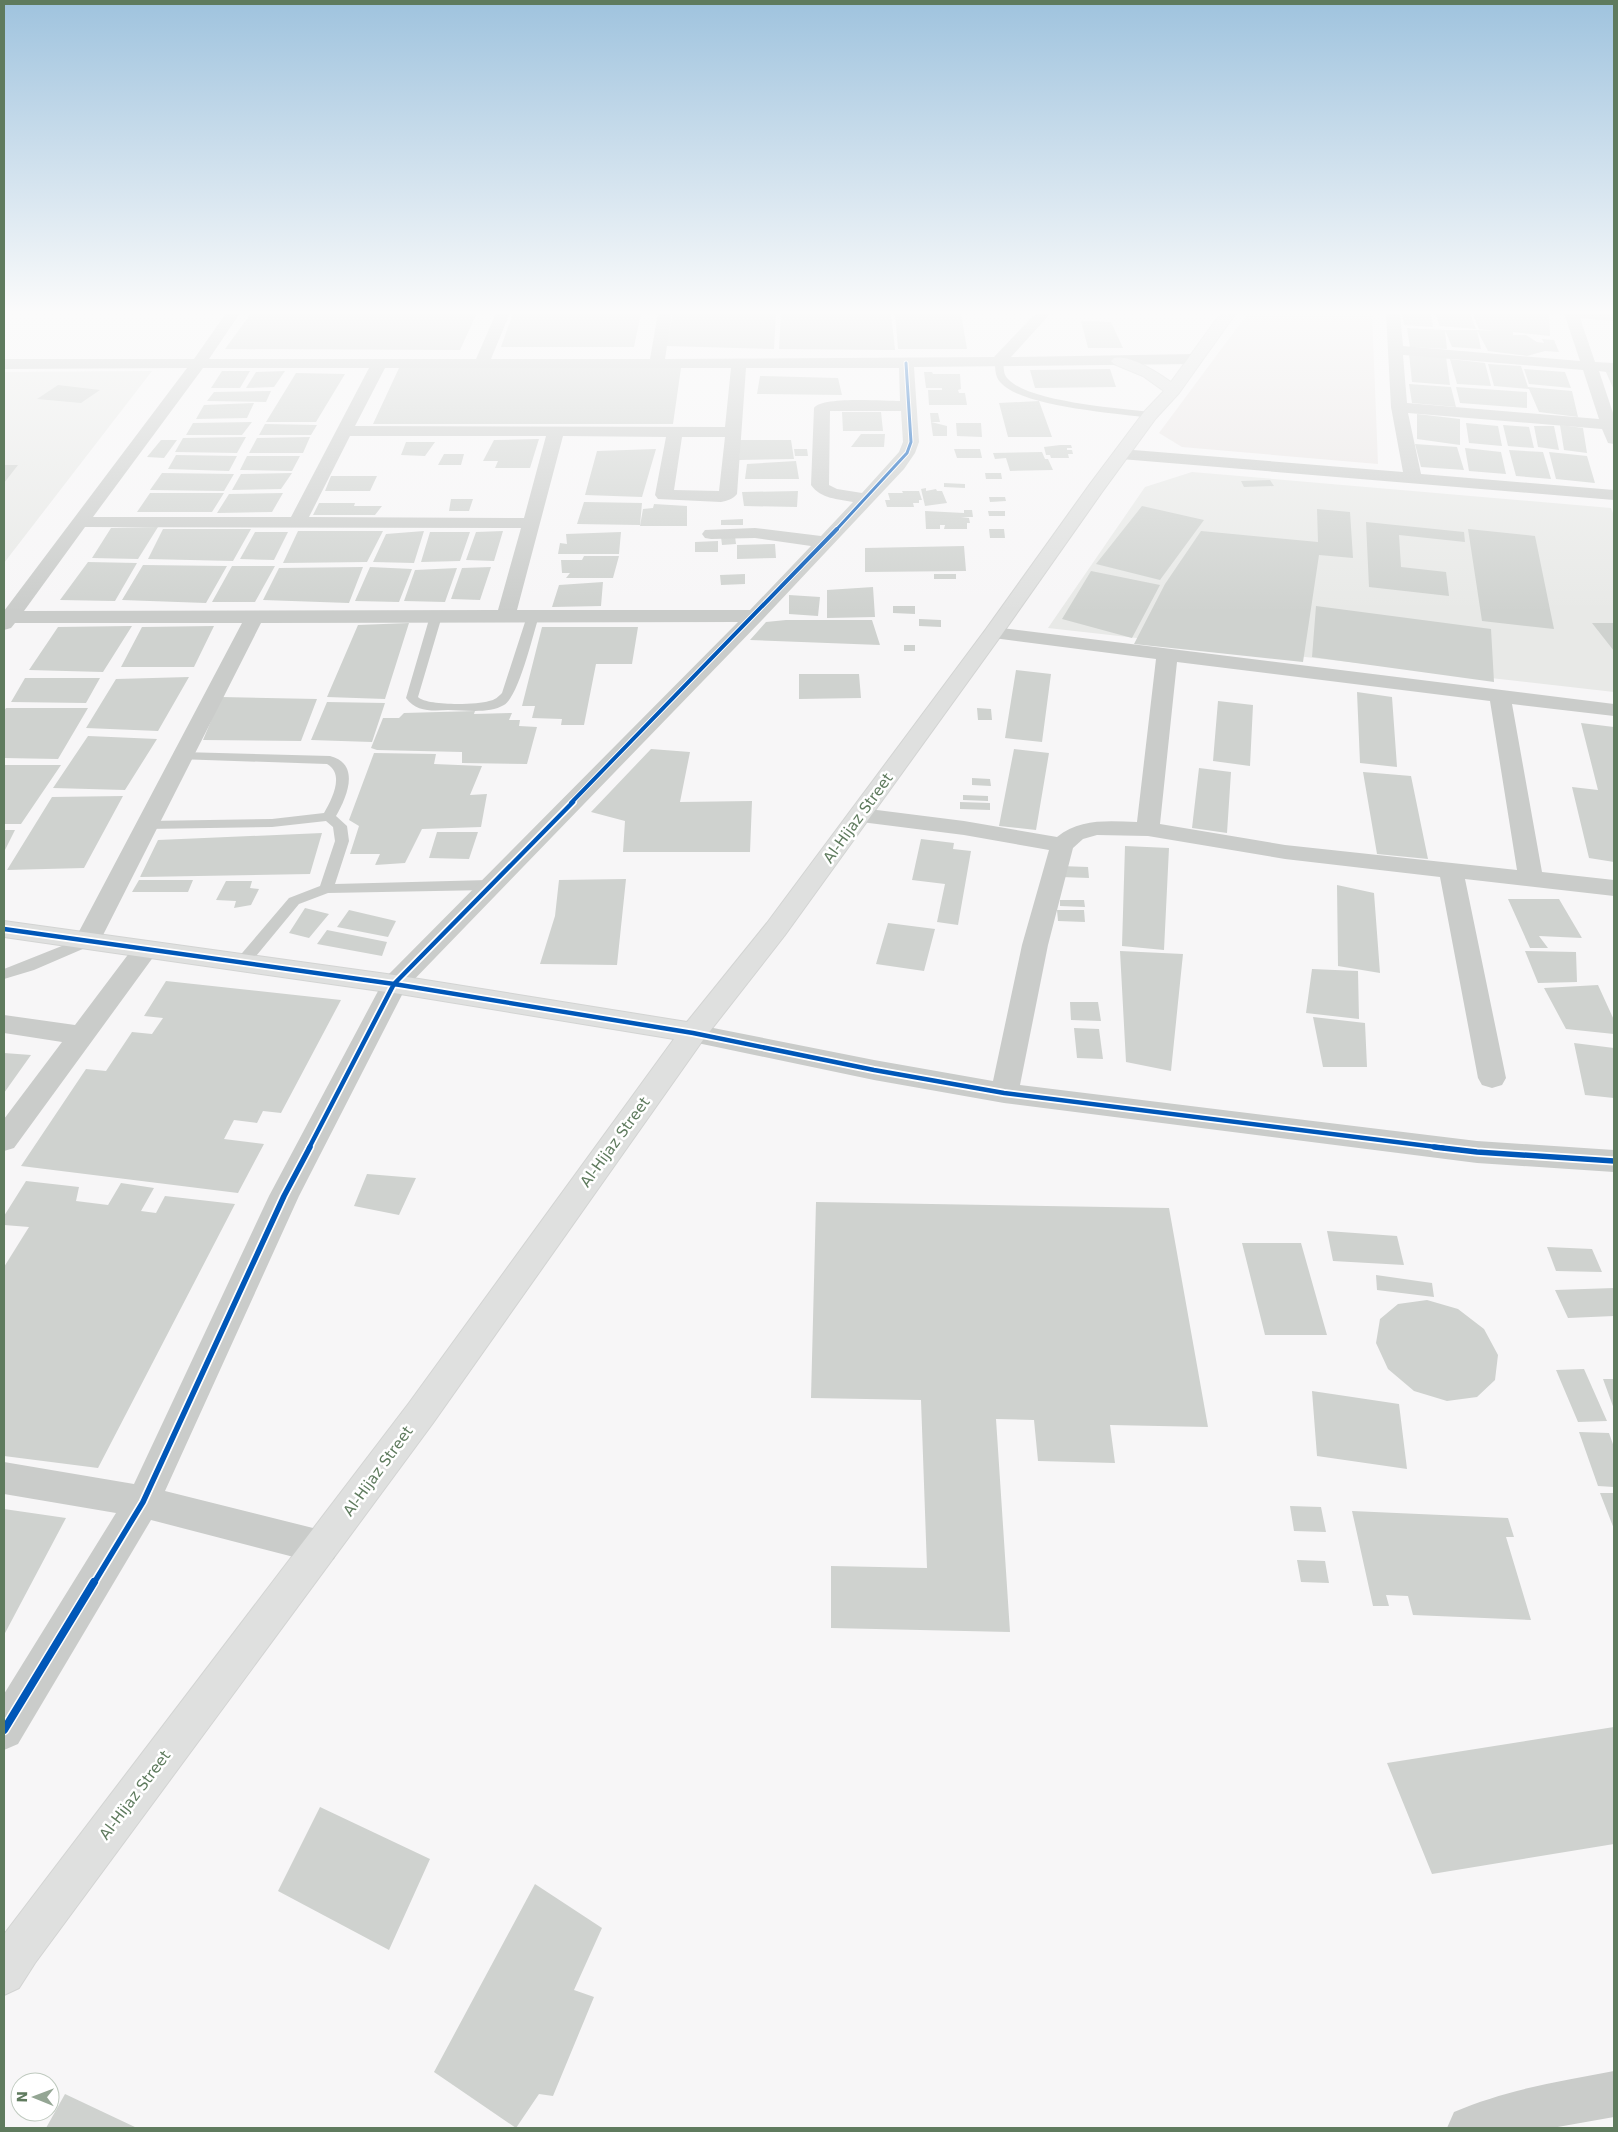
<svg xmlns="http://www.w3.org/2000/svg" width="1618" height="2132" font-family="'DejaVu Sans',sans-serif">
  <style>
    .built { fill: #e8e9e7 }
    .green { fill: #eae6e5 }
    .building { fill: #cfd2cf }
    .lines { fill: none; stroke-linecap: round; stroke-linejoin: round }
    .secondary-casing { stroke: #d3d4d3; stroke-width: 2 }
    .lane { fill: #caccca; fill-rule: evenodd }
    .street { fill: #caccca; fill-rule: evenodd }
    .secondary { fill: #dfe0df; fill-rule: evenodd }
    .cycleway-far4-casing { stroke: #fff; stroke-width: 5 }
    .cycleway-far3-casing { stroke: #fff; stroke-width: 6 }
    .cycleway-far2-casing { stroke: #fff; stroke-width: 8 }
    .cycleway-far1-casing { stroke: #fff; stroke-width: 9 }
    .cycleway-casing { stroke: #fff; stroke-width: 11 }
    .cycleway-far4 { stroke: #0057b8; stroke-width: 3 }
    .cycleway-far3 { stroke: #0057b8; stroke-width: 4 }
    .cycleway-far2 { stroke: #0057b8; stroke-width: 4.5 }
    .cycleway-far1 { stroke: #0057b8; stroke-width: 5.5 }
    .cycleway { stroke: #0057b8; stroke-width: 8 }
    .labels { text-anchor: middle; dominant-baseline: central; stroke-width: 5; stroke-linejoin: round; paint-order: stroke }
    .street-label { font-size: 15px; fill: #5f7b5e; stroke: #fff }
  </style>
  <rect width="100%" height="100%" fill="#f7f6f7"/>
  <path class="built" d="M152,371L4,563V372Z
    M1192,472L1611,508L1614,516V692L1048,628L1145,487Z"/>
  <path class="green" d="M1248,313H1372L1378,464L1182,447L1159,433Z"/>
  <path class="building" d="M251,313H477L460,350L225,349Z
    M513,313H641L634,347H501Z
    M673,313H776L774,349L666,346Z
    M781,313H891L895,350L779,349Z
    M895,313H961L967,349H898Z
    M1402,313H1431L1433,327L1404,325Z
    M1435,313H1470L1476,329L1440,326Z
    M1472,313L1549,314L1550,336L1513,332V335H1526L1537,342L1544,343L1542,339L1554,340L1559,352L1545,351L1527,356L1488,351L1477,330L1481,349L1452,347L1445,330L1447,349L1410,347L1407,328L1445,330H1477L1494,331L1479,329Z
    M1081,321L1111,322L1123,348H1088Z
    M1409,354L1446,357L1450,385L1412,382Z
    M1450,359L1485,363L1491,386L1457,384Z
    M1488,364L1521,366L1528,387L1572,391L1578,417L1539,412L1529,389L1494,386Z
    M399,368H681L673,424H373Z
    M1110,369L1116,387L1035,388L1030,370Z
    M1524,369L1565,372L1571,388L1529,384Z
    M1605,370L1614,371V390Z
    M222,371H250L240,388H211Z
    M285,371L274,387L246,388L256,372Z
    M924,372H932L933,374H960L961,389L958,390L959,393H965L967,405H929L928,390H942V388H926Z
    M296,373L345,374L316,422H266Z
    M760,376L838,378L842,395L757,394Z
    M1409,384L1451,387L1456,407L1412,403Z
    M58,385L100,390L81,403L37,399Z
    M1456,387L1527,392V408L1460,403Z
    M271,391L266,402L207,401L214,392Z
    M1039,401L1052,437H1008L999,403Z
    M254,403L247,418L196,419L204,405Z
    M842,412H881L883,431H843Z
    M930,413H938L940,422H931Z
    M1417,414L1460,419V445L1417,439Z
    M252,422L242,435H186L193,423Z
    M931,422L947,426V436H933Z
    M956,423H981L982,437L957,436Z
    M1466,423L1498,426L1502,446L1469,443Z
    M265,424L317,425L311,435H259Z
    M1503,425L1529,427L1534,448L1508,446Z
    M1560,425L1583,428L1587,453L1564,450Z
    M1534,426H1554L1559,450L1538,447Z
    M861,434H885L884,447H851Z
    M246,437L237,453L175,452L183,438Z
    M310,437L303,453H249L257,438Z
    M539,439L530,468H495L498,461H483L494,440Z
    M161,440H177L164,458L147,457Z
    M740,440H791L794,459L739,460Z
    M406,442H435L425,456L401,455Z
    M1415,444L1457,447L1464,470L1421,467Z
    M1060,445H1071L1072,448H1067V450H1072L1073,454H1068L1069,458H1051L1050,455H1046L1044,447Z
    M1465,448L1501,452L1506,474L1469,471Z
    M656,449L642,497L585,495L597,451Z
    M794,449H807L808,456H795Z
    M954,449H980L982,458H957Z
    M1509,450L1543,452L1551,479L1516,476Z
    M1042,452L1045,459H1048L1053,470L1010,471L1006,458L995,459L993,453Z
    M1549,452L1587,456L1595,483L1556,479Z
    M444,454H464L461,465H438Z
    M176,455L237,456L229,471L168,469Z
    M247,456H300L292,471L240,470Z
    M796,461L799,479H745L747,464Z
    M4,465H18L4,483Z
    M162,473L234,474L224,491L150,490Z
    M292,473L281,489L232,490L241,474Z
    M985,473H1001L1002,479H986Z
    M331,476H377L370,491H325Z
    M1270,480L1274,486L1244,487L1241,481Z
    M944,483L965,484V488L944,487Z
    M926,488V491L936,489L937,491H942L947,503L925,506L921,489Z
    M798,491L797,507L744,506L742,492Z
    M902,491H919L922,500H919V503H913L914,507H887L885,500H890L888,493H903Z
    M150,493H224L212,512H137Z
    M283,493L272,512L217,513L229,494Z
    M989,497H1005L1006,501L990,502Z
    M451,499H473L469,511H449Z
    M584,502L642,503L640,525L577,524Z
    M319,503H355L354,506H382L375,515H313Z
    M654,504L687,506V526H640L643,509L653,508Z
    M1142,506L1204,520L1160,580L1096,564Z
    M1317,509L1350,512L1353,558L1319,555L1303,662L1134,644L1165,584L1201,531L1318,542Z
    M964,510H972L973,517H961L969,518L970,523H967V529H944L945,525H940V529H926L925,511L964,513Z
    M988,511H1005V516H989Z
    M743,519V525H721V520Z
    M1366,522L1464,532L1465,542L1399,535L1401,567L1446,572L1449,596L1369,587Z
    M158,527L138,559L92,558L111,528Z
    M163,529H251L233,561L148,559Z
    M989,529H1004L1005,538H990Z
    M1468,529L1535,536L1554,629L1482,621Z
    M298,531H383L367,562L283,563Z
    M424,531L414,563L373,562L386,534Z
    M503,531L494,561L466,560L476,532Z
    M255,532H288L274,560L240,559Z
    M430,532H470L460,561L421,562Z
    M621,532L619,554H558L560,543L567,544L566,534Z
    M735,536L736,544L722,545L721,537Z
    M718,541V552H695V542Z
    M775,544L776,558L737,559V545Z
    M964,546L966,571L865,572V548Z
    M584,556H619L613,578H566L570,573H562L561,560H582Z
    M88,562L137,563L115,601L60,600Z
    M143,565L227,566L206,603L122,600Z
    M232,566H275L255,602H212Z
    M363,567L349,603L263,600L279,568Z
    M370,567L412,569L399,602L355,601Z
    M491,567L480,600L451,599L462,568Z
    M457,568L445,602L404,601L415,570Z
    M1091,571L1160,585L1132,638L1062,619Z
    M745,574V584L721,585L720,575Z
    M934,574H956V579H934Z
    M603,582L601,606L552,607L559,585Z
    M873,587L875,617L827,618V590Z
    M789,595L820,597L818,616L789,614Z
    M893,606H915V614L893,613Z
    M1316,606L1491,629L1494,682L1312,657Z
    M919,619L941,620V627L919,626Z
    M786,620H872L880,645L750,640L766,622Z
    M409,623L385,699L327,697L358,625Z
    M1592,623H1614V651Z
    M132,626L103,672L29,670L58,627Z
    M214,626L194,667H121L142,627Z
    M542,627H638L632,664H596L584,725H561L562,719L532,718L535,706H522Z
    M904,645H915V651H904Z
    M1016,670L1051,674L1042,742L1005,738Z
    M799,674H859L861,698L799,699Z
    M189,677L158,731L86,728L116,679Z
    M25,678H100L86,703L11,702Z
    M1357,692L1392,697L1397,767L1360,763Z
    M221,697L317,699L301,741L203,740Z
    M1218,701L1253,705L1250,766L1213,761Z
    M327,702L385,703L372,742L311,740Z
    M6,708H88L58,759L4,758V711Z
    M977,708L991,709L992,720H978Z
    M475,711L474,714L512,713L509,720H520L519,726L537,727L527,764L462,763V752L377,750L371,748L383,718H399L404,713Z
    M1581,723L1614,727V862L1589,858L1572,787L1598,790Z
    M88,736L157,739L125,790L53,788Z
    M651,749L690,752L680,802L752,801L750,852H623L625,821L591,812Z
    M1014,749L1049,753L1036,830L999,826Z
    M374,753L436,754L434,764L482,766L470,795L487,794L481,827L422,829L405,863L375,865L380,854H350L359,826L349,820Z
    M4,765H61L21,824H4Z
    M1199,768L1231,772L1227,833L1192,828Z
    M1363,772L1411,776L1428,859L1377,854Z
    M972,778L990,779L991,786L972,785Z
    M963,795L988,796V801L963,800Z
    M123,796L84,868L7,870L52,797Z
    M960,802L990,803V810L960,809Z
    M4,830H15L4,852Z
    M437,832H478L469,859L429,858Z
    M322,833L310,874L140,877L158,840Z
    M921,839L954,843L953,849L971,851L958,925L937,922L945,884L912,880Z
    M1125,846L1169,848L1164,950L1122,946Z
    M1060,866L1088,867L1089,878L1061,877Z
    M626,879L617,965L540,964L555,916L559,880Z
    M139,880H193L188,892H132Z
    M226,881H252L250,888L259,889L251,905L234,908L236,901L216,900Z
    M1337,885L1374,893L1380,973L1338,966Z
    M1508,899H1559L1582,938L1539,936L1548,948H1530Z
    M1060,900H1084L1085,907L1060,906Z
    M305,908L329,914L309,938L289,933Z
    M349,910L396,921L388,937L337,927Z
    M1057,910H1084L1085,922L1058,921Z
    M888,923L935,929L924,971L876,964Z
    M327,930L387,942L382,956L317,944Z
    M1120,951L1183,954L1171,1071L1126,1062Z
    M1525,951L1576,952L1577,982L1538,983Z
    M1312,969L1358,971L1359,1019L1306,1013Z
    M166,981L341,1000L281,1113L263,1111L257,1123L234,1120L224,1139L264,1144L238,1193L21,1166L86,1069L106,1071L132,1032L152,1034L163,1018L144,1016Z
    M1598,985L1614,1020V1034L1566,1029L1544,988Z
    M1070,1002H1098L1101,1021L1071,1020Z
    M1313,1017L1365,1023L1367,1067H1323Z
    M1074,1028L1099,1029L1103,1059L1077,1058Z
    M1574,1043L1614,1048V1098L1585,1095Z
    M4,1053L31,1055L4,1093Z
    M367,1174L416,1178L399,1215L354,1206Z
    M26,1181L79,1187L76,1201L108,1205L121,1183L154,1188L141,1211L156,1213L165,1196L235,1204L98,1468L4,1456V1267L29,1227L4,1225V1216Z
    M816,1202L1169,1208L1208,1427L1110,1425L1115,1463L1038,1461L1034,1420L996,1419L1010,1632L831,1628V1566L927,1568L921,1400L811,1398Z
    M1327,1231L1397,1236L1404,1265L1333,1261Z
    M1242,1243H1301L1327,1335H1265Z
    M1547,1247L1592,1249L1602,1272L1556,1271Z
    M1376,1275L1432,1283L1434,1297L1377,1290Z
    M1614,1288V1316L1568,1318L1555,1290Z
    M1427,1300L1458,1309L1484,1329L1498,1355L1495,1380L1477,1397L1447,1401L1414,1391L1388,1369L1376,1343L1380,1319L1398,1304Z
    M1584,1369L1607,1421L1578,1422L1556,1370Z
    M1603,1379H1614V1409Z
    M1312,1391L1399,1404L1407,1469L1317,1456Z
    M1579,1432L1609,1433L1614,1447V1487L1598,1486Z
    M1600,1493H1614V1529Z
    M1290,1506L1321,1507L1326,1532L1294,1531Z
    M4,1509L66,1518L4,1635Z
    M1352,1511L1508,1518L1514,1537H1506L1531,1620L1413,1615L1408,1596L1386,1595L1389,1606H1373Z
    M1297,1560L1325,1561L1329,1583L1301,1582Z
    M1614,1727V1844L1432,1874L1387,1763Z
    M320,1807L430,1859L389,1950L278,1891Z
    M535,1884L602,1928L574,1990L594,1997L553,2096L539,2094L516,2128L434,2072Z
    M65,2094L137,2128H46Z"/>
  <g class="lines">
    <defs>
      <path id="secondary" d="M1221,313H1236L1179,393L1156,418L1102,492L1000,637L785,935L703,1040L433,1423L35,1963L19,1988L4,1995L5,1933L409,1403L674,1039L394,993L4,937V921L394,975L687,1022L767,923L986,629L1090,484L1144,412L1164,391L1143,376L1114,364L1111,361L1114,358C1130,354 1158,373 1171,382Z"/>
    </defs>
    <use href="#secondary" class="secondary-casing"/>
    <path class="lane" d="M999,358L1003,361C1004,367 1003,375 1008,379C1029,402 1118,408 1150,412L1155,415L1150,418C1116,413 1023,407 1001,383C995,377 995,369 995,361Z
      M436,613L442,616L418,697C427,706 476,705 489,701C495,700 498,697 502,693L527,616L533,613L537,614L539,616C533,634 519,696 504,705C489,714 465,710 448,710C432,711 416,712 406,698L430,616Z
      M182,752L330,756C361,764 347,797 336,816L347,826L349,841L335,884L489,880L494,882L496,885L494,888L489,890L328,893L299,904L247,967H237L234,963L237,959L289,898L320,886L335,841L333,827L326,821L272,827L147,829L140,825L147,821L272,819L324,813C332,799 345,774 327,764L177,759L175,756L177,753Z
      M87,936L92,937L94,941L92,945L34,970L4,979V969Z"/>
    <path class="street" d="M226,313H240L209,359H476L496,313H510L491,359H650L658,313H672L665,359L994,357L1036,313H1051L1011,357L1195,354L1200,356L1203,359L1200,362L1195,364L914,367L919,442L915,453L904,469L762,620L405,989L299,1196L165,1491L321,1530L334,1535L339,1547L334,1559L321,1564L151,1520L18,1744L4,1750V1694L116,1513L4,1494V1462L134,1484L269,1196L385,978L738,622L261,623L100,941L96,947L87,949L78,947L74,941L242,623H15L11,628L4,630V611L187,368L4,369V359H194ZM203,368H369L291,517H93ZM385,368H731L725,427L355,426ZM746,368H899L900,401C884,401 822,396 814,408L811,485C821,499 838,499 853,502L821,536L755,528L705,530L702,534L705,538L711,539L755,538L811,546L750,610H517L563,436L666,437L655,495L658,499L721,502C727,501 733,499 737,494ZM830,411H901L903,442L899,452L862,493L837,489L829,485ZM350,436H546L524,518L309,517ZM682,437H725L719,491L674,490ZM85,527L521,528L498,610L24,611Z
      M1386,313H1400L1403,346L1580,361L1565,316L1562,313H1614V321L1580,318L1595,362L1614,363V373L1599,371L1614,416V444L1608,443L1602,429L1408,413L1421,474L1614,490V500L1121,459L1115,458L1113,454L1115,450L1121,449L1403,472L1391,407ZM1403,355L1583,370L1599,419L1407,403Z
      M993,627L1614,704V716L1512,704L1542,872L1614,880V896L1465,879L1506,1078L1502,1085L1492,1088L1482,1085L1478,1078L1440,877L1285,859L1148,836L1097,835L1083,839L1073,848L1048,945L1020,1085L1477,1141L1614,1150V1172L1477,1163L1004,1103L874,1080L683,1040L680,1033L683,1026L693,1024L874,1060L993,1081L1022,945L1049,850L964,835L861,822L853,820L849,815L853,810L861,808L964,821L1057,837C1080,818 1109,821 1137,822L1156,659L986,637L983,633L986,629ZM1177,662L1490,701L1517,870L1285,845L1160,824Z
      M145,942L154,944L158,950L154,956L14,1148L4,1151V1119L62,1042L4,1033V1015L75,1025L136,944Z
      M1614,2071V2117L1552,2128H1447L1454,2112C1505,2090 1560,2081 1614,2071Z"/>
    <use href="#secondary" class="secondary"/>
    <defs>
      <path id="cycleway-far4" d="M836,530L907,453L911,442L906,363"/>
      <path id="cycleway-far3" d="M571,803L837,529"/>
      <path id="cycleway-far2" d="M4,929L394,984L693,1033L874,1070L1004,1093L1444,1148
        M309,1148L394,984L573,802"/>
      <path id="cycleway-far1" d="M1434,1147L1477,1152L1614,1161
        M94,1583L143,1502L284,1196L310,1147"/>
      <path id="cycleway" d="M4,1730L94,1582"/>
    </defs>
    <use href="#cycleway-far4" class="cycleway-far4-casing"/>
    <use href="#cycleway-far3" class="cycleway-far3-casing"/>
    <use href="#cycleway-far2" class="cycleway-far2-casing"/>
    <use href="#cycleway-far1" class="cycleway-far1-casing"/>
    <use href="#cycleway" class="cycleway-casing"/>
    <use href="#cycleway-far4" class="cycleway-far4"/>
    <use href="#cycleway-far3" class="cycleway-far3"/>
    <use href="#cycleway-far2" class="cycleway-far2"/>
    <use href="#cycleway-far1" class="cycleway-far1"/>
    <use href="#cycleway" class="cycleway"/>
  </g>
  <linearGradient id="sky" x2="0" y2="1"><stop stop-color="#9fc3de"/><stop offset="0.51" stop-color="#fbfbfb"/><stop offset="1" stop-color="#fbfbfb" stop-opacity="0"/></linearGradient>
  <rect width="1618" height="612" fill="url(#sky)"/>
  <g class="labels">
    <g class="street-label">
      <text transform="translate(858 818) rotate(-54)">Al-Hijaz Street</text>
      <text transform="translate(615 1142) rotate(-54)">Al-Hijaz Street</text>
      <text transform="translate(378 1471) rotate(-54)">Al-Hijaz Street</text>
      <text transform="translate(135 1795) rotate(-53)">Al-Hijaz Street</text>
    </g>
  </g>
  <rect width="1618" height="2132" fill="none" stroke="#5f7b5e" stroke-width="10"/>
  <g transform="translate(35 2097) rotate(271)"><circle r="24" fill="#ffffff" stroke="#bfcabf"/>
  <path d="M0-4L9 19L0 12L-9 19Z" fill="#94a694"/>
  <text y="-8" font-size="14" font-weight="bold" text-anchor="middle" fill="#5f7b5e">N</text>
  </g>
</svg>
